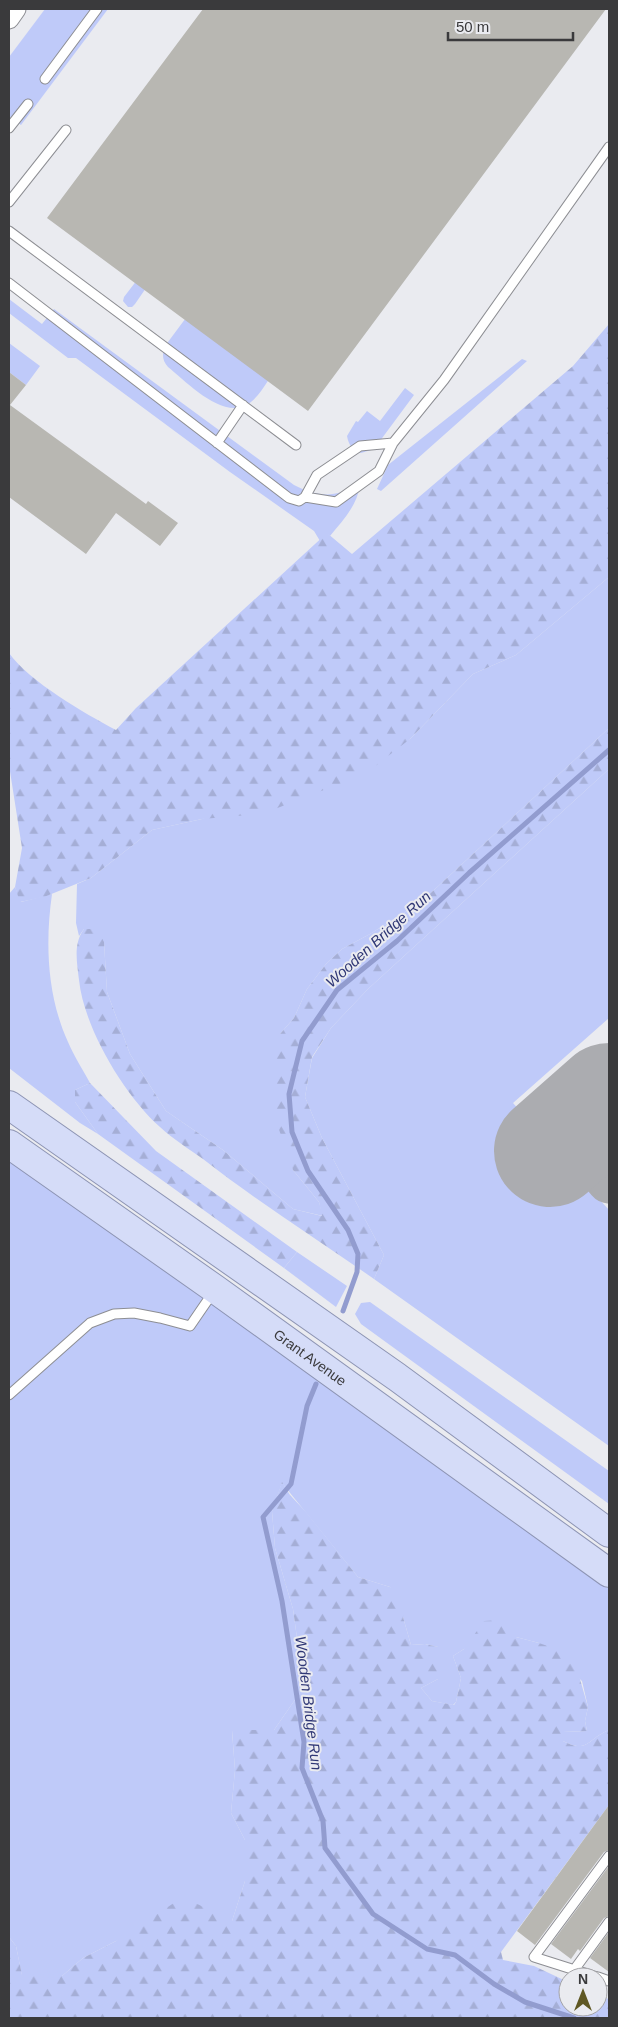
<svg xmlns="http://www.w3.org/2000/svg" width="618" height="2027" font-family="Helvetica,sans-serif">
  <style>
    .grass { fill: #bfcaf9 }
    .forest { fill: url(#forest-firs) }
    .lines { fill: none; stroke-linecap: round; stroke-linejoin: round }
    .stream { stroke: #929ccf; stroke-width: 5 }
    .taxiway { stroke: #abacb0; stroke-width: 45 }
    .runway { stroke: #abacb0; stroke-width: 112 }
    .building { fill: #b8b7b2 }
    .service-casing { stroke: #8d8e93; stroke-width: 11 }
    .minor-casing { stroke: #8d8e93; stroke-width: 21 }
    .primary-casing { stroke: #8d94b3; stroke-width: 30 }
    .service { stroke: #fff; stroke-width: 9 }
    .minor { stroke: #fff; stroke-width: 19 }
    .primary { stroke: #d5dcf8; stroke-width: 28 }
    .labels { text-anchor: middle; dominant-baseline: central; stroke-width: 4; stroke-linejoin: round; paint-order: stroke }
    .street-label { font-size: 14px; fill: #3a3a3c; stroke: #eaebf0 }
    .water-label { font-size: 15px; font-style: italic; fill: #303876; stroke: #eaebf0 }
  </style>
  <defs>
    <pattern id="forest-firs" width="22" height="20" patternUnits="userSpaceOnUse" patternTransform="scale(1.25)"><rect width="22" height="20" fill="#bfcaf9"/><path d="M5 1l3.5 6h-7zM16 11l3.5 6h-7z" fill="#a5aed6"/></pattern>
  </defs>
  <rect width="100%" height="100%" fill="#eaebf0"/>
  <path class="grass" d="M45,9H108L21,125L9,116V57Z
    M157,254V272L135,304L132,307H128L123,301L124,297Z
    M206,291L279,364C271,375 262,393 251,402C225,423 188,383 168,367C162,360 162,355 165,346Z
    M9,299L42,324L54,309L294,485C320,498 334,497 360,485C357,506 343,520 330,536L327,534L320,541L314,531L230,472L76,358H68L9,313Z
    M9,343L40,366L26,385L9,372Z
    M522,359L527,361L381,491L377,489L388,465L393,461Z
    M405,388L414,395L374,449L361,453C352,449 349,446 347,436L356,421L358,422L367,411L380,421Z
    M609,577V728L421,902L370,934L342,949L326,964L307,989L294,1018L280,1034L293,1170L319,1202L323,1216L293,1209L223,1150L166,1111L130,1054L107,992L104,942L84,929L79,936L76,923L77,884L91,878L152,830L202,819L410,739L473,674L516,655Z
    M609,769V1018L513,1103L609,1210V1446L374,1279L384,1255L322,1138L305,1097L312,1058L331,1028L368,989Z
    M15,887L21,902L52,894C45,943 47,996 68,1042C74,1056 83,1070 90,1083L75,1090V1102L98,1134L80,1123L9,1068V894Z
    M9,1159L309,1370L609,1589V1730C587,1739 588,1754 563,1741V1732L587,1731L585,1721L588,1707L582,1681L539,1643L516,1637L464,1649L453,1656L461,1678L456,1702L453,1705L432,1701L421,1688L438,1679V1647L425,1644L411,1645L403,1617L390,1587L358,1577L282,1483L272,1511L275,1548L293,1609L300,1660L299,1694L274,1730L232,1731L235,1770L231,1813L245,1840V1881L232,1921L116,1941L83,1958L62,1976H22L16,1946L9,1937Z
    M297,1252L347,1286L336,1307L284,1268Z
    M370,1302L609,1471V1504L361,1324L355,1314L361,1303Z"/>
  <path class="forest" d="M609,324V577L516,655L473,674L410,739L365,774L262,814L202,819L152,830L91,878L44,897L20,902L15,887L22,848L9,765V653C30,682 84,713 116,730L136,708L327,533L352,554L573,366Z
    M609,728V769L368,989L331,1028L312,1057L305,1097L322,1138L384,1255L374,1279C317,1239 258,1202 203,1159C189,1149 173,1139 160,1127C124,1095 84,1028 79,980C77,962 73,944 84,929H98L104,942L107,992L130,1054L166,1111L223,1150L293,1209L322,1216L319,1202L293,1170L274,1115L271,1084L280,1034L294,1018L307,989L326,964L342,949L370,934L421,902Z
    M90,1083L156,1151L297,1252L284,1268L98,1134L75,1102V1090Z
    M282,1482L290,1495L306,1512L358,1577L390,1587L405,1601L403,1617L411,1645L425,1644L438,1647V1679L421,1688L432,1701L454,1705L456,1702L461,1678L453,1656L464,1649L484,1621L501,1620L516,1637L539,1643L573,1655L588,1707L585,1721L587,1731L563,1732V1741C588,1754 587,1739 609,1730V1805L501,1952L503,1960L534,1966L568,1982V2007H598V1996L609,1999V2018H9V1937L16,1946L22,1975L62,1976L83,1958L116,1941L183,1897L232,1921L245,1881V1840L231,1813L235,1770L232,1730H274L299,1694L300,1660L293,1609L275,1548L272,1511Z"/>
  <g class="lines">
    <path class="stream" d="M343,1311L357,1272L358,1254L348,1230L308,1171L292,1132L289,1094L302,1041L337,990L397,941L469,873L609,750
      M316,1384L307,1406L291,1484L263,1517L282,1601L304,1742L302,1768L323,1821L325,1848L373,1914L427,1949L455,1955L494,1984L525,2002L574,2018"/>
    <path class="taxiway" d="M569,1134L609,1181"/>
    <path class="runway" d="M550,1151L609,1099"/>
  </g>
  <path class="building" d="M203,9H606L308,411L47,218Z
    M9,372L26,385L10,405L146,504L148,501L178,523L160,546L116,513L86,554L9,497Z
    M609,1805V1850L604,1852L535,1945L517,1931Z
    M609,1866V1916L604,1918L580,1951L578,1949L571,1959L551,1944Z
    M609,1932V1972L590,1958Z"/>
  <g class="lines">
    <defs>
      <path id="service" d="M45,79L97,9
        M9,128L28,104
        M9,202L66,130
        M9,231L296,445
        M9,283L289,498L299,501L305,497L336,502L379,471L393,443L444,380L609,147
        M217,443L243,405
        M305,497L317,475L360,446L393,443
        M9,1395L90,1323L114,1314L134,1313L160,1318L190,1326L214,1291
        M574,1970L609,1922
        M597,1977L534,1957L609,1856
        M598,1977L609,1981"/>
      <path id="minor" d="M9,19L16,9"/>
      <g id="primary">
        <path d="M9,1105L397,1377L609,1533"/>
        <path id="s1" d="M9,1144L215,1289L609,1573"/>
      </g>
    </defs>
    <use href="#service" class="service-casing"/>
    <use href="#minor" class="minor-casing"/>
    <use href="#primary" class="primary-casing"/>
    <use href="#service" class="service"/>
    <use href="#minor" class="minor"/>
    <use href="#primary" class="primary"/>
  </g>
  <g class="labels">
    <g class="street-label">
      <text stroke="none"><textPath href="#s1" startOffset="369">Grant Avenue</textPath></text>
    </g>
    <g class="water-label">
      <text transform="translate(378 939) rotate(-42)">Wooden Bridge Run</text>
      <text transform="translate(309 1703) rotate(83)">Wooden Bridge Run</text>
    </g>
  </g>
  <rect width="618" height="2027" fill="none" stroke="#3a3a3c" stroke-width="20"/>
  <g transform="translate(583 1992)"><circle r="24" fill="#eaebf0" stroke="#a4a4a8"/>
  <path d="M0-4L9 19L0 12L-9 19Z" fill="#5f5824"/>
  <text y="-8" font-size="14" font-weight="bold" text-anchor="middle" fill="#3a3a3c">N</text>
  </g>
  <path d="M448 32v8h125v-8" fill="none" stroke="#3a3a3c" stroke-width="2.5"/>
  <text x="456" y="32" font-size="15" fill="#3a3a3c" stroke="#eaebf0" stroke-width="4" paint-order="stroke">50 m</text>
</svg>
